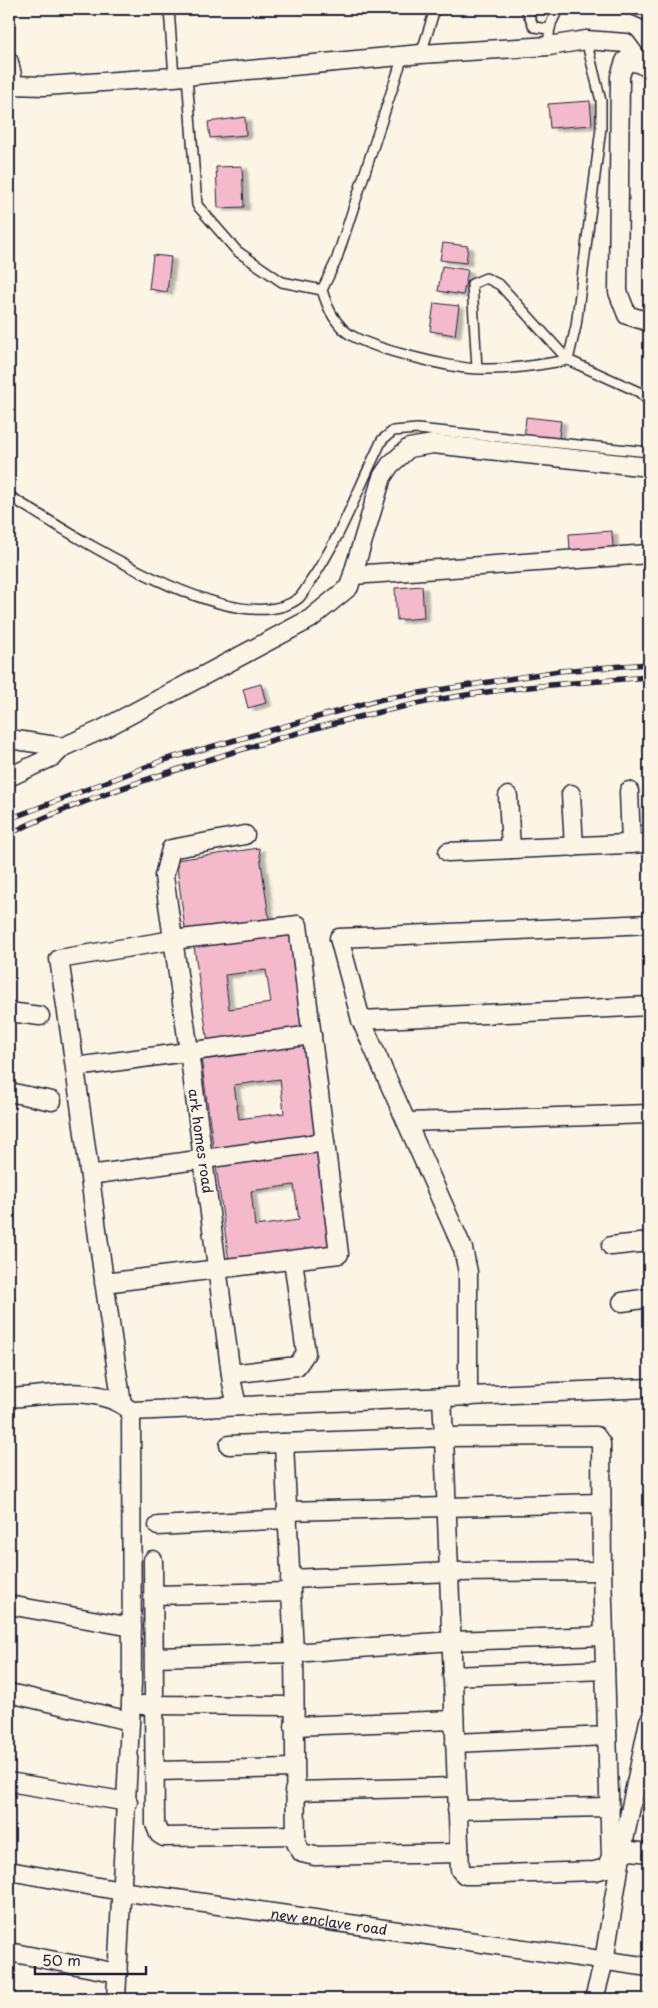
<svg xmlns="http://www.w3.org/2000/svg" width="658" height="2008" font-family="'Playpen Sans',sans-serif">
  <style>
    .building { fill: #f4bacb; stroke: #22223b; fill-rule: evenodd; filter: url(#shadow) }
    .lines { fill: none; stroke-linecap: round; stroke-linejoin: round }
    .service-casing { stroke: #22223b; stroke-width: 12 }
    .minor-casing { stroke: #22223b; stroke-width: 21 }
    .service { stroke: #fcf5e5; stroke-width: 9 }
    .minor { stroke: #fcf5e5; stroke-width: 18 }
    .rail-casing { stroke: #22223b; stroke-width: 5.5 }
    .rail { stroke: #fcf5e5; stroke-width: 4; stroke-dasharray: 11; stroke-linecap: butt }
    .labels { text-anchor: middle; dominant-baseline: central; stroke-width: 4; stroke-linejoin: round; paint-order: stroke }
    .street-label { font-size: 14px; fill: #22223b; stroke: #fcf5e5 }
  </style>
  <defs>
    <filter id="shadow"><feDropShadow dx="5.5" dy="3" stdDeviation="1" flood-color="#0004"/></filter>
  </defs>
  <rect width="100%" height="100%" fill="#fcf5e5"/>
  <filter id="ink" filterUnits="userSpaceOnUse"><feTurbulence type="fractalNoise" baseFrequency=".02" numOctaves="2"/><feDisplacementMap in="SourceGraphic" scale="10" xChannelSelector="R" yChannelSelector="G"/><feConvolveMatrix kernelMatrix="1 2 1 2 8 2 1 2 1" color-interpolation-filters="sRGB"/></filter>
  <g filter="url(#ink)">
    <path class="building" d="M590,101L592,125L550,128L548,104Z
      M245,117L246,135L210,138L208,122Z
      M242,166L244,207L218,208L216,167Z
      M443,243L468,246L466,263L440,260Z
      M153,255L171,257L167,292L149,289Z
      M442,266L468,270L463,295L438,291Z
      M434,303L459,306L455,335L430,331Z
      M526,417L561,421L558,445L524,441Z
      M612,531L613,548L570,551L569,534Z
      M422,586L424,618L397,620L395,588Z
      M261,684L266,703L248,708L243,689Z
      M259,848L270,925L186,936L176,860Z
      M294,932L307,1029L208,1043L194,946ZM266,970L271,1003L229,1009L225,975Z
      M309,1042L322,1137L214,1152L201,1058ZM280,1079L284,1113L239,1119L234,1085Z
      M323,1151L336,1246L229,1261L216,1166ZM294,1185L299,1220L255,1226L251,1191Z"/>
    <g class="lines">
      <defs>
        <path id="service" d="M169,9L174,77
          M526,9L534,27L549,29
          M631,9L649,17
          M549,46C548,32 550,19 560,9
          M421,54L435,9
          M403,56L336,261L322,290C327,306 332,318 344,330C361,347 454,369 480,369C510,370 538,365 568,360
          M187,76L197,205L237,251L282,282L322,290
          M568,360L576,326L601,128V101L586,40
          M477,369L472,284L486,278L500,285L568,360L639,392L649,401
          M9,496C64,529 238,646 299,598C303,594 307,587 310,582C340,539 359,487 382,440L393,431L417,429L649,452"/>
        <g id="minor">
          <path d="M9,62L12,75L9,86"/>
          <path d="M647,64L625,61L620,76L618,292L627,315L649,322"/>
          <path d="M10,85L45,86L174,77L421,54L549,46L586,40L626,43L642,65"/>
          <path d="M353,575L649,554"/>
          <path d="M9,739L63,747"/>
          <path d="M9,777L54,756L63,747L101,730L310,619L349,587L382,477L390,465L409,448L433,444L649,467"/>
          <path d="M629,791L631,844"/>
          <path d="M571,794L574,847"/>
          <path d="M508,796L511,849"/>
          <path d="M448,852L649,843"/>
          <path d="M9,1012L40,1016"/>
          <path d="M361,1020L649,1006"/>
          <path d="M76,1067L312,1035"/>
          <path d="M9,1092L52,1101"/>
          <path d="M408,1122L649,1114"/>
          <path d="M90,1175L325,1142"/>
          <path d="M611,1246L649,1242"/>
          <path d="M104,1283L339,1254L298,925L173,940L59,959C82,1107 99,1256 122,1404"/>
          <path d="M622,1302L649,1298"/>
          <path d="M231,1374L297,1366L306,1353L293,1260"/>
          <path d="M468,1397V1272L463,1249L361,1020L339,938L649,924"/>
          <path d="M9,1398C48,1396 98,1383 131,1411L649,1388"/>
          <path d="M237,1406L232,1383L189,1051L164,876L171,849L245,835"/>
          <path d="M284,1443L294,1653L296,1843L302,1853L315,1856L459,1853"/>
          <path d="M229,1445L444,1437L596,1436L601,1443L602,1571L611,1857L606,1868L595,1871L475,1875H465L460,1870L444,1437L442,1398"/>
          <path d="M286,1511L601,1503"/>
          <path d="M158,1526L287,1519"/>
          <path d="M153,1560L155,1824L159,1834L164,1837L296,1835"/>
          <path d="M290,1579L451,1572L602,1571"/>
          <path d="M154,1595L290,1592"/>
          <path d="M9,1605L132,1627"/>
          <path d="M154,1657L294,1653L451,1641L604,1636"/>
          <path d="M452,1676L605,1670"/>
          <path d="M9,1693L130,1721"/>
          <path d="M142,1705L294,1706"/>
          <path d="M294,1726L454,1720"/>
          <path d="M455,1743L607,1736"/>
          <path d="M154,1771L294,1768"/>
          <path d="M9,1782L128,1802"/>
          <path d="M294,1791L456,1787"/>
          <path d="M457,1810L610,1807"/>
          <path d="M622,1850L649,1853"/>
          <path id="s1" d="M9,1871L121,1891L649,1967"/>
          <path d="M9,1952L118,1973"/>
          <path d="M116,1999L132,1683L131,1411"/>
          <path d="M594,1999L604,1961L622,1850L649,1721"/>
        </g>
      </defs>
      <use href="#service" class="service-casing"/>
      <use href="#minor" class="minor-casing"/>
      <use href="#service" class="service"/>
      <use href="#minor" class="minor"/>
      <defs>
        <path id="rail" d="M9,819L164,760L382,699L559,671L649,664
          M9,834C66,806 128,785 189,766C269,740 349,717 431,701C503,687 577,683 649,677"/>
      </defs>
      <use href="#rail" class="rail-casing"/>
      <use href="#rail" class="rail"/>
    </g>
  </g>
  <g class="labels">
    <g class="street-label">
      <text transform="translate(201 1141) rotate(82)">ark homes road</text>
      <text stroke="none"><textPath href="#s1" startOffset="324">new enclave road</textPath></text>
    </g>
  </g>
  <rect width="658" height="2008" fill="none" stroke="#fcf5e5" stroke-width="30"/>
  <rect x="15" y="15" width="628" height="1978" fill="none" stroke="#22223b" stroke-width="2" filter="url(#ink)"/>
  <path d="M35 1966v8h111v-8" fill="none" stroke="#22223b" stroke-width="2.5"/>
  <text x="42" y="1966" font-size="15" fill="#22223b" stroke="#fcf5e5" stroke-width="4" paint-order="stroke">50 m</text>
</svg>
